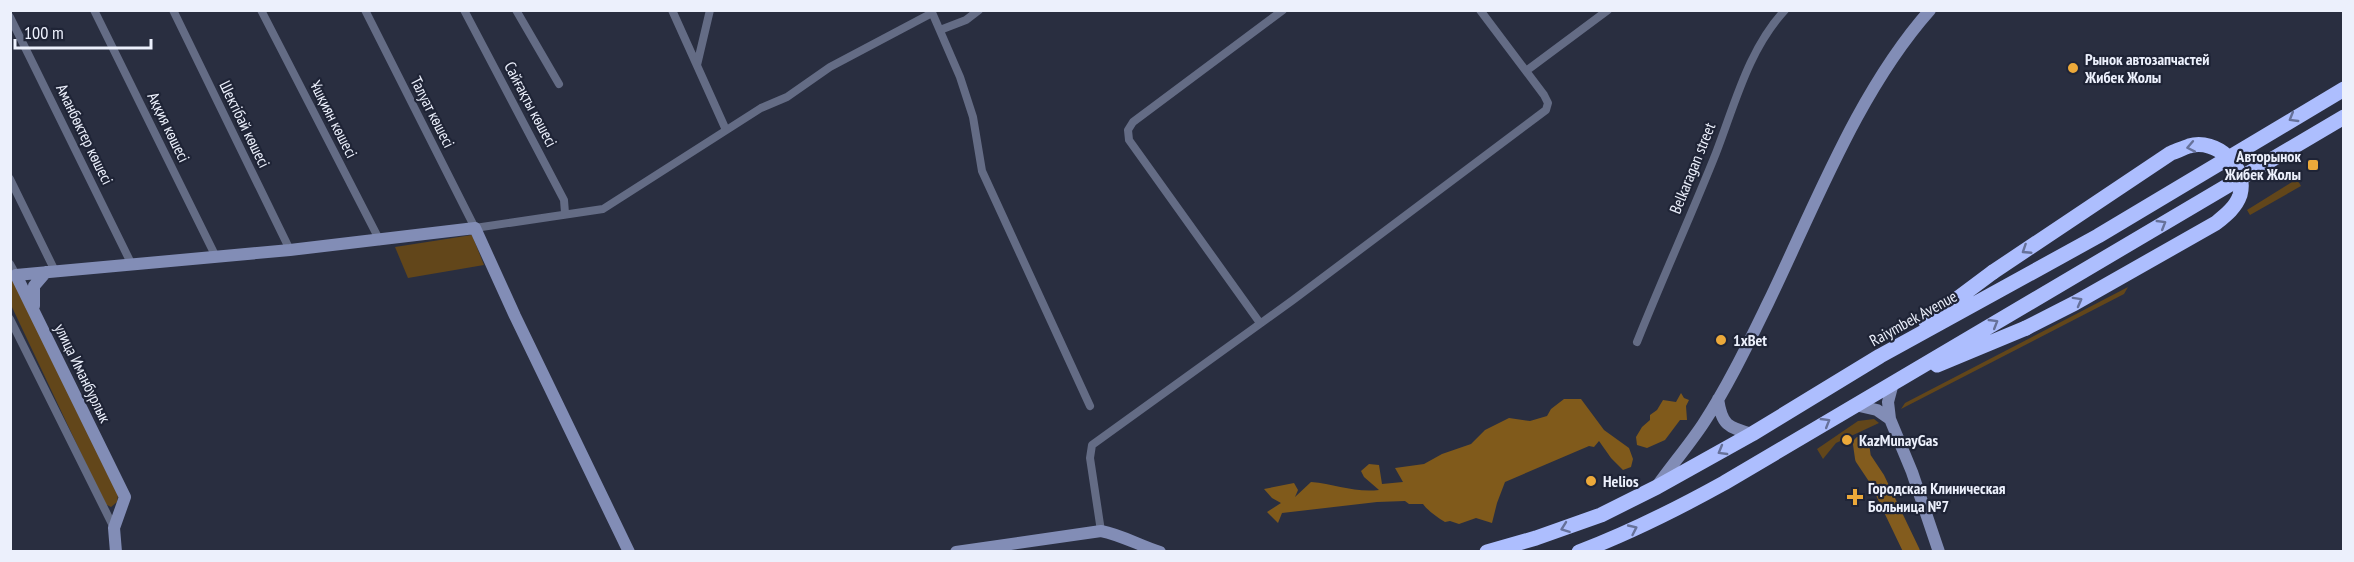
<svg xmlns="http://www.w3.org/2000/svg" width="2354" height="562" font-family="'PT Sans Narrow',sans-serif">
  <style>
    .green { fill: #62461a }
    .forest { fill: #805a1b }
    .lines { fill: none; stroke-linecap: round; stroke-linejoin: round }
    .river { stroke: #835c1e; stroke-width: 16 }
    .street { stroke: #646c85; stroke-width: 8 }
    .secondary { stroke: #828db6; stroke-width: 12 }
    .highway { stroke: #adbefe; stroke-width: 15 }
    .highway-bridge { stroke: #adbefe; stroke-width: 15 }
    .oneway { stroke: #66719a }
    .poi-dot { fill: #eca93a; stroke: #1f2436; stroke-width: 2 }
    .labels { text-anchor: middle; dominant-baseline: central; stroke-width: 4.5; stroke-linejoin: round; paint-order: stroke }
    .poi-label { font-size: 16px; font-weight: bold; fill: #ecf0fc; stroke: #1f2436; text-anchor: start }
    .street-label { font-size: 16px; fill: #ecf0fc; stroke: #1f2436 }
  </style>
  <rect width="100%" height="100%" fill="#292e40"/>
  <path class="green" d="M2297,179L2301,186L2250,215L2247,210Z
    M472,235L484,265L408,278L395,247Z
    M11,276L118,495L117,502L111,507L105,504L11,305Z
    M2128,287L2124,294L1901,409L1905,403Z
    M1874,419L1879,423L1836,443L1823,459L1817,449L1858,421Z"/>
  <path class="forest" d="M1681,393L1684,398L1689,400L1686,406L1687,420H1680L1665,440L1647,448L1637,445L1636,437L1642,427L1650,420V415L1657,410L1663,400L1676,402Z
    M1564,399H1581L1604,430L1629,448L1633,459L1631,467L1623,470L1611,458L1599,441L1594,447L1589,446L1505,482L1497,503L1492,523L1476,518L1459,524L1450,521L1445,522C1437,517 1429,512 1423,504H1409L1405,501L1377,502L1282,513L1278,523L1267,512L1281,503L1272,498L1264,489L1294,483L1298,490L1295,497L1311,482C1335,484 1355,493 1379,490L1364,477L1361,471L1369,464L1379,465L1382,484L1403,482L1395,468L1424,464L1442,454L1471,444L1485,430L1509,418L1530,421L1547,416L1551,409Z"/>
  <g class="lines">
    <path class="river" d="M1861,444L1863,458L1877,479L1912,552"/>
    <path class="street" d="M94,10L216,257
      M173,10L290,250
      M261,10L380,241
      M365,10L475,228L603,209L761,108L787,97L830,67L932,13
      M464,10L564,200L565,213
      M516,10L559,84
      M672,10L726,130
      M931,10L960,77L973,117L982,171L1090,406
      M10,17L132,265
      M940,30L966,20L979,10
      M697,65L710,10
      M1526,71L1608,10
      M10,179L55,271
      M10,264L16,275
      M10,319L114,528
      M1260,323L1129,140L1128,130L1133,122L1283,10
      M1637,342C1662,279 1691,216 1716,153C1735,104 1748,50 1785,10
      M1101,531L1090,458L1092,445L1293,300L1546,110L1548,103L1544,95L1480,10"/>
    <path class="secondary" d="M34,306V286L46,272
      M1893,383L1888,402L1890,419L1912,472L1939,552
      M1718,399C1722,425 1727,427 1752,434
      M1855,405L1877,410L1890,419
      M1657,486C1672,465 1689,445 1703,424C1728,386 1748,344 1768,303C1815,206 1858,91 1930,10
      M116,552L114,528L125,497L16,275L290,250L475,228L515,316L629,552
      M956,552L1101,531C1122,535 1140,546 1160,552"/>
    <path class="highway" d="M1926,322L1993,272
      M1937,365L2026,328
      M1487,552L1536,538L1601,515L1657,487L1752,434L1880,356L2098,236L2344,89
      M1579,552C1629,533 1677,509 1724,483L2344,117"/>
    <path class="highway-bridge" d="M1993,272L2171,153C2177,151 2183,148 2189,146C2216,138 2248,166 2240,195C2236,207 2226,215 2216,223L2075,303L2026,328"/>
  </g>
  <defs><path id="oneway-chevron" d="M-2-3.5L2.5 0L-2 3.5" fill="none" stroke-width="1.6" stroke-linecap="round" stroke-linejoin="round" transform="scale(1.5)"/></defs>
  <g class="oneway">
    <use href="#oneway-chevron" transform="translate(2293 118) rotate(149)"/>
    <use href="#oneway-chevron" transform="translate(2191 147) rotate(169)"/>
    <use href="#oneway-chevron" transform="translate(2162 224) rotate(-31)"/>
    <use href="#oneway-chevron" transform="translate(2026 250) rotate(147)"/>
    <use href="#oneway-chevron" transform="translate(2078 301) rotate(-29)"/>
    <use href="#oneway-chevron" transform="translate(1994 323) rotate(-31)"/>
    <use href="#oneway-chevron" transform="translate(1826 422) rotate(-31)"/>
    <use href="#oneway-chevron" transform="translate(1722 451) rotate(150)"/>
    <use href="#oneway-chevron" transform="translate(1565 528) rotate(160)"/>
    <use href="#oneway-chevron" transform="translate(1633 529) rotate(-25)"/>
  </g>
  <g class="poi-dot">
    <circle cx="2073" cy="68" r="6"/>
    <rect x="2307" y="159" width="12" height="12" rx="3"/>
    <circle cx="1721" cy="340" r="6"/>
    <circle cx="1847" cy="440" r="6"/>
    <circle cx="1591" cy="481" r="6"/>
    <path d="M1852 488h6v6h6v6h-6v6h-6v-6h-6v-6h6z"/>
  </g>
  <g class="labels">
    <g class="poi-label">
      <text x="2085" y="59">Рынок автозапчастей<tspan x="2085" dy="18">Жибек Жолы</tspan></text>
      <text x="2301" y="156" text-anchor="end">Авторынок<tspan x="2301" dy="18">Жибек Жолы</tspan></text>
      <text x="1733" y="340">1xBet</text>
      <text x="1859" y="440">KazMunayGas</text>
      <text x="1603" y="481">Helios</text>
      <text x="1868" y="488">Городская Клиническая<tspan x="1868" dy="18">Больница №7</tspan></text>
    </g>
    <g class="street-label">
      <text transform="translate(531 104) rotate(62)">Сайғақты көшесі</text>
      <text transform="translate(433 112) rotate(63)">Талуат көшесі</text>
      <text transform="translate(334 119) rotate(63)">Ұшқиян көшесі</text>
      <text transform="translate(245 124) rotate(64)">Шектібай көшесі</text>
      <text transform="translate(169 127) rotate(64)">Аққия көшесі</text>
      <text transform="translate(85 134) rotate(64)">Аманбөктер көшесі</text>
      <text transform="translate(1692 168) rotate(-68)">Belkaragan street</text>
      <text transform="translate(1913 318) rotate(-29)">Raiymbek Avenue</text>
      <text transform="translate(83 373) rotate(64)">улица Иманбурлык</text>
    </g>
  </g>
  <rect width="2354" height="562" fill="none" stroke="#ecf0fc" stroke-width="24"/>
  <path d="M15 39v9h136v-9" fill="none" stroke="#ecf0fc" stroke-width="3"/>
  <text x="24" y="39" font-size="18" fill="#ecf0fc" stroke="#1f2436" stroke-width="4.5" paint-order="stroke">100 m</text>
</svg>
